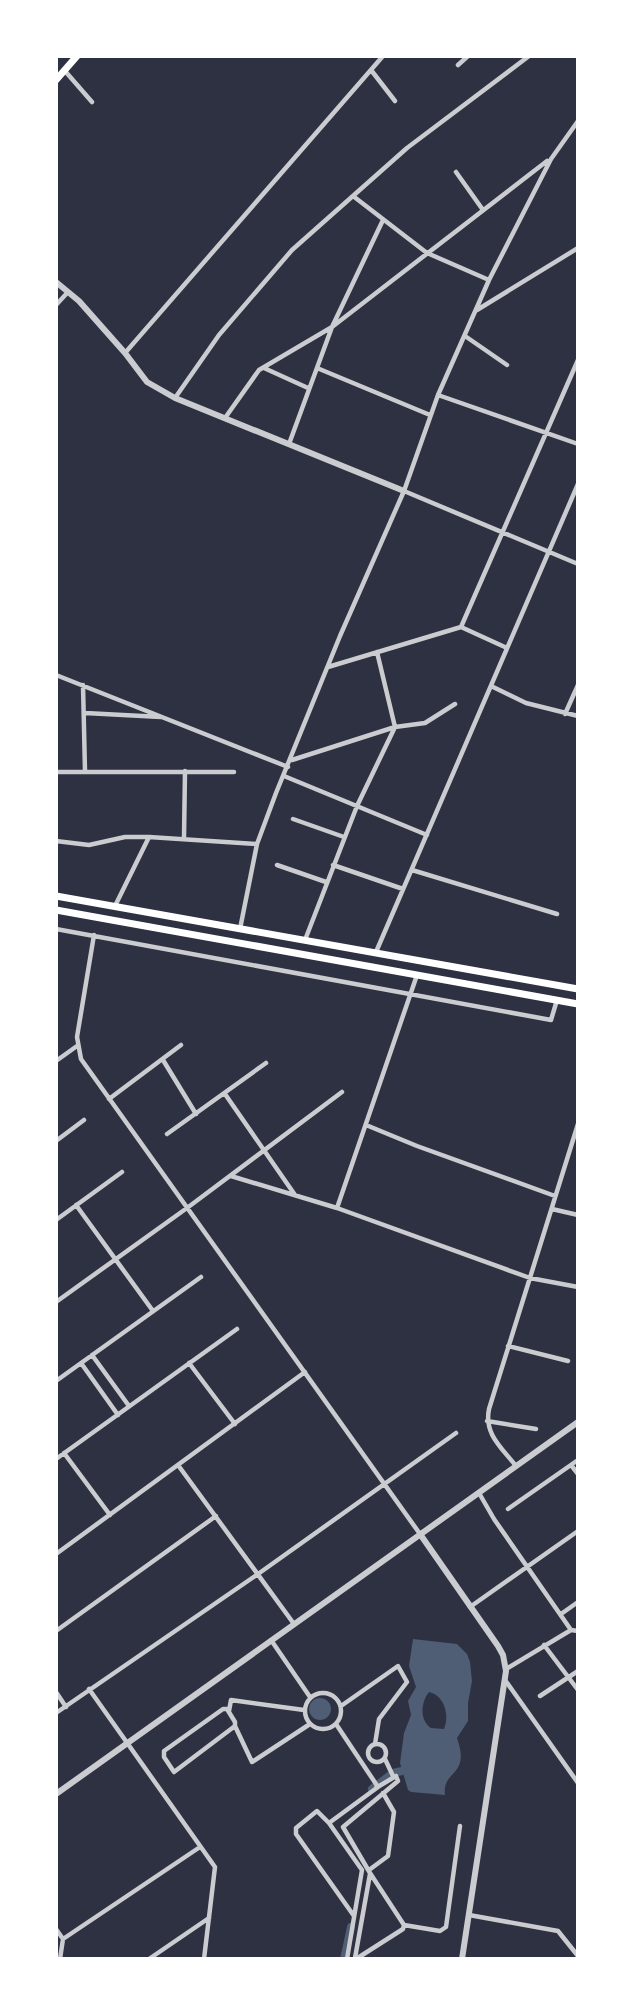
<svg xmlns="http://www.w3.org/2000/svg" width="634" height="2015" font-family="Spectral,serif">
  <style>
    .water { fill: #4f5d75; fill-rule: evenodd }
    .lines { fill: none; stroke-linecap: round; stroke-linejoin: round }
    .canal { stroke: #4f5d75; stroke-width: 8 }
    .minor { stroke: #caccd0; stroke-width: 4.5 }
    .tertiary { stroke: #caccd0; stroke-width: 6 }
    .secondary { stroke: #fff; stroke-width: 7 }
  </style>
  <rect width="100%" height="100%" fill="#2d3142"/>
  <path class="water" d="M413,1639L457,1644L467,1654L470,1662L472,1681L468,1703V1721L457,1738C471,1777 442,1769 445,1795L411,1792L408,1790L400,1763L404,1733L411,1715L408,1701L416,1687L409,1666ZM429,1692C444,1695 450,1715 444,1729L431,1728C419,1720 421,1702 429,1692Z
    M309 1709a11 11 0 1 1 22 0a11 11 0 1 1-22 0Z"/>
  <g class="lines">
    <path class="canal" d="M372,1789L393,1773L402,1771
      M344,1959L351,1927"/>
    <path class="minor" d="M458,65L468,56
      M371,70L395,101
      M65,71L92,102
      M456,172L483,210
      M353,196L427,253L489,280
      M56,305L68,292
      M477,310L578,248
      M465,336L507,365
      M125,353L383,56
      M264,368L308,388
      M317,368L430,415
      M438,395L578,444
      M175,398L219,335L292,250L407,148L529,56
      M225,418L259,370L332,327L547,161
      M289,444L332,327L383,220
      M404,491L578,564
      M461,627L578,360
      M377,652L395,727
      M328,667L461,627L507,648
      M56,675L288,767
      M83,685L85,771
      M491,686L526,703L578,716
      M85,713L161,717
      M565,714L578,685
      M292,760L395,727L425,723L455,704
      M56,772H234
      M284,776L427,835
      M293,819L344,837
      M184,838L185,771
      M56,841L89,845L125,837H149L257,844
      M277,865L326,882
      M333,865L403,889
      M412,870L557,914
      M115,906L149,837
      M56,929L551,1020L557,1000
      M240,929L257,844L276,793L340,636L404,491L438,395L489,280L551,159L578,121
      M94,935L77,1037L81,1059L420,1534
      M305,940L357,806L395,727
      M376,952L578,484
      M163,1060L196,1114
      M56,1061L77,1046
      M225,1094L295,1195
      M109,1099L181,1045
      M366,1125L417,1146L555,1196
      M167,1134L266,1063
      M56,1141L84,1120
      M231,1176L337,1208L530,1278L578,1287
      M76,1205L153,1311
      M337,1208L417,975
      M552,1209L578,1215
      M56,1220L122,1172
      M56,1302L187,1208L342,1092
      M508,1346L568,1361
      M92,1355L129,1406
      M81,1363L118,1415
      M189,1363L235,1424
      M56,1381L201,1277
      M487,1421L536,1429
      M64,1453L110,1515
      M56,1459L237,1329
      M178,1465L294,1624
      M571,1465L578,1474
      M516,1466C501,1447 484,1434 489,1409L578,1124
      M479,1493L494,1519L571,1630L578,1631
      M508,1509L578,1460
      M56,1554L305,1372
      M470,1607L578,1531
      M561,1614L578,1602
      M56,1631L216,1516
      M271,1640L310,1697
      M544,1645L578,1690
      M506,1669L571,1630
      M505,1680L578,1783
      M89,1689L215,1867L204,1959
      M56,1692L66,1707
      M305 1711a18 18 0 1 1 36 0a18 18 0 1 1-36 0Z
      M540,1696L578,1671
      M341,1706L398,1666L407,1682L379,1719L375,1744
      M229,1711L231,1700L304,1710
      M56,1713L258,1574L456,1433
      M336,1724L378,1787L329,1823L362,1870L347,1959
      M235,1726L174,1772L164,1757V1751L223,1709H227L235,1722V1726L252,1762L310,1724
      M368 1753a9 9 0 1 1 18 0a9 9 0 1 1-18 0Z
      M385,1759L393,1776
      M376,1788L396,1776
      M329,1823L317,1811L296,1828V1834L354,1916
      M369,1870L388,1856L394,1812L383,1793
      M469,1915L558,1931L578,1956
      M404,1925L440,1931L446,1927L460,1826
      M56,1929L63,1939
      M355,1958L370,1874
      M60,1959L63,1939L200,1847
      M149,1959L209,1918
      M356,1959L403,1929L404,1925L370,1873L343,1827L398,1781L396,1776"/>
    <path class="tertiary" d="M56,282L79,301L125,353L147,382L175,398L404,491
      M420,1534L498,1646L503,1655L506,1671L462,1959
      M56,1794L578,1422"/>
    <path class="secondary" d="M56,80L77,56
      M56,896L578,989
      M56,910L578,1004"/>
  </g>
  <rect width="634" height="2015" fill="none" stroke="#ffffff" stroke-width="116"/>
</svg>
